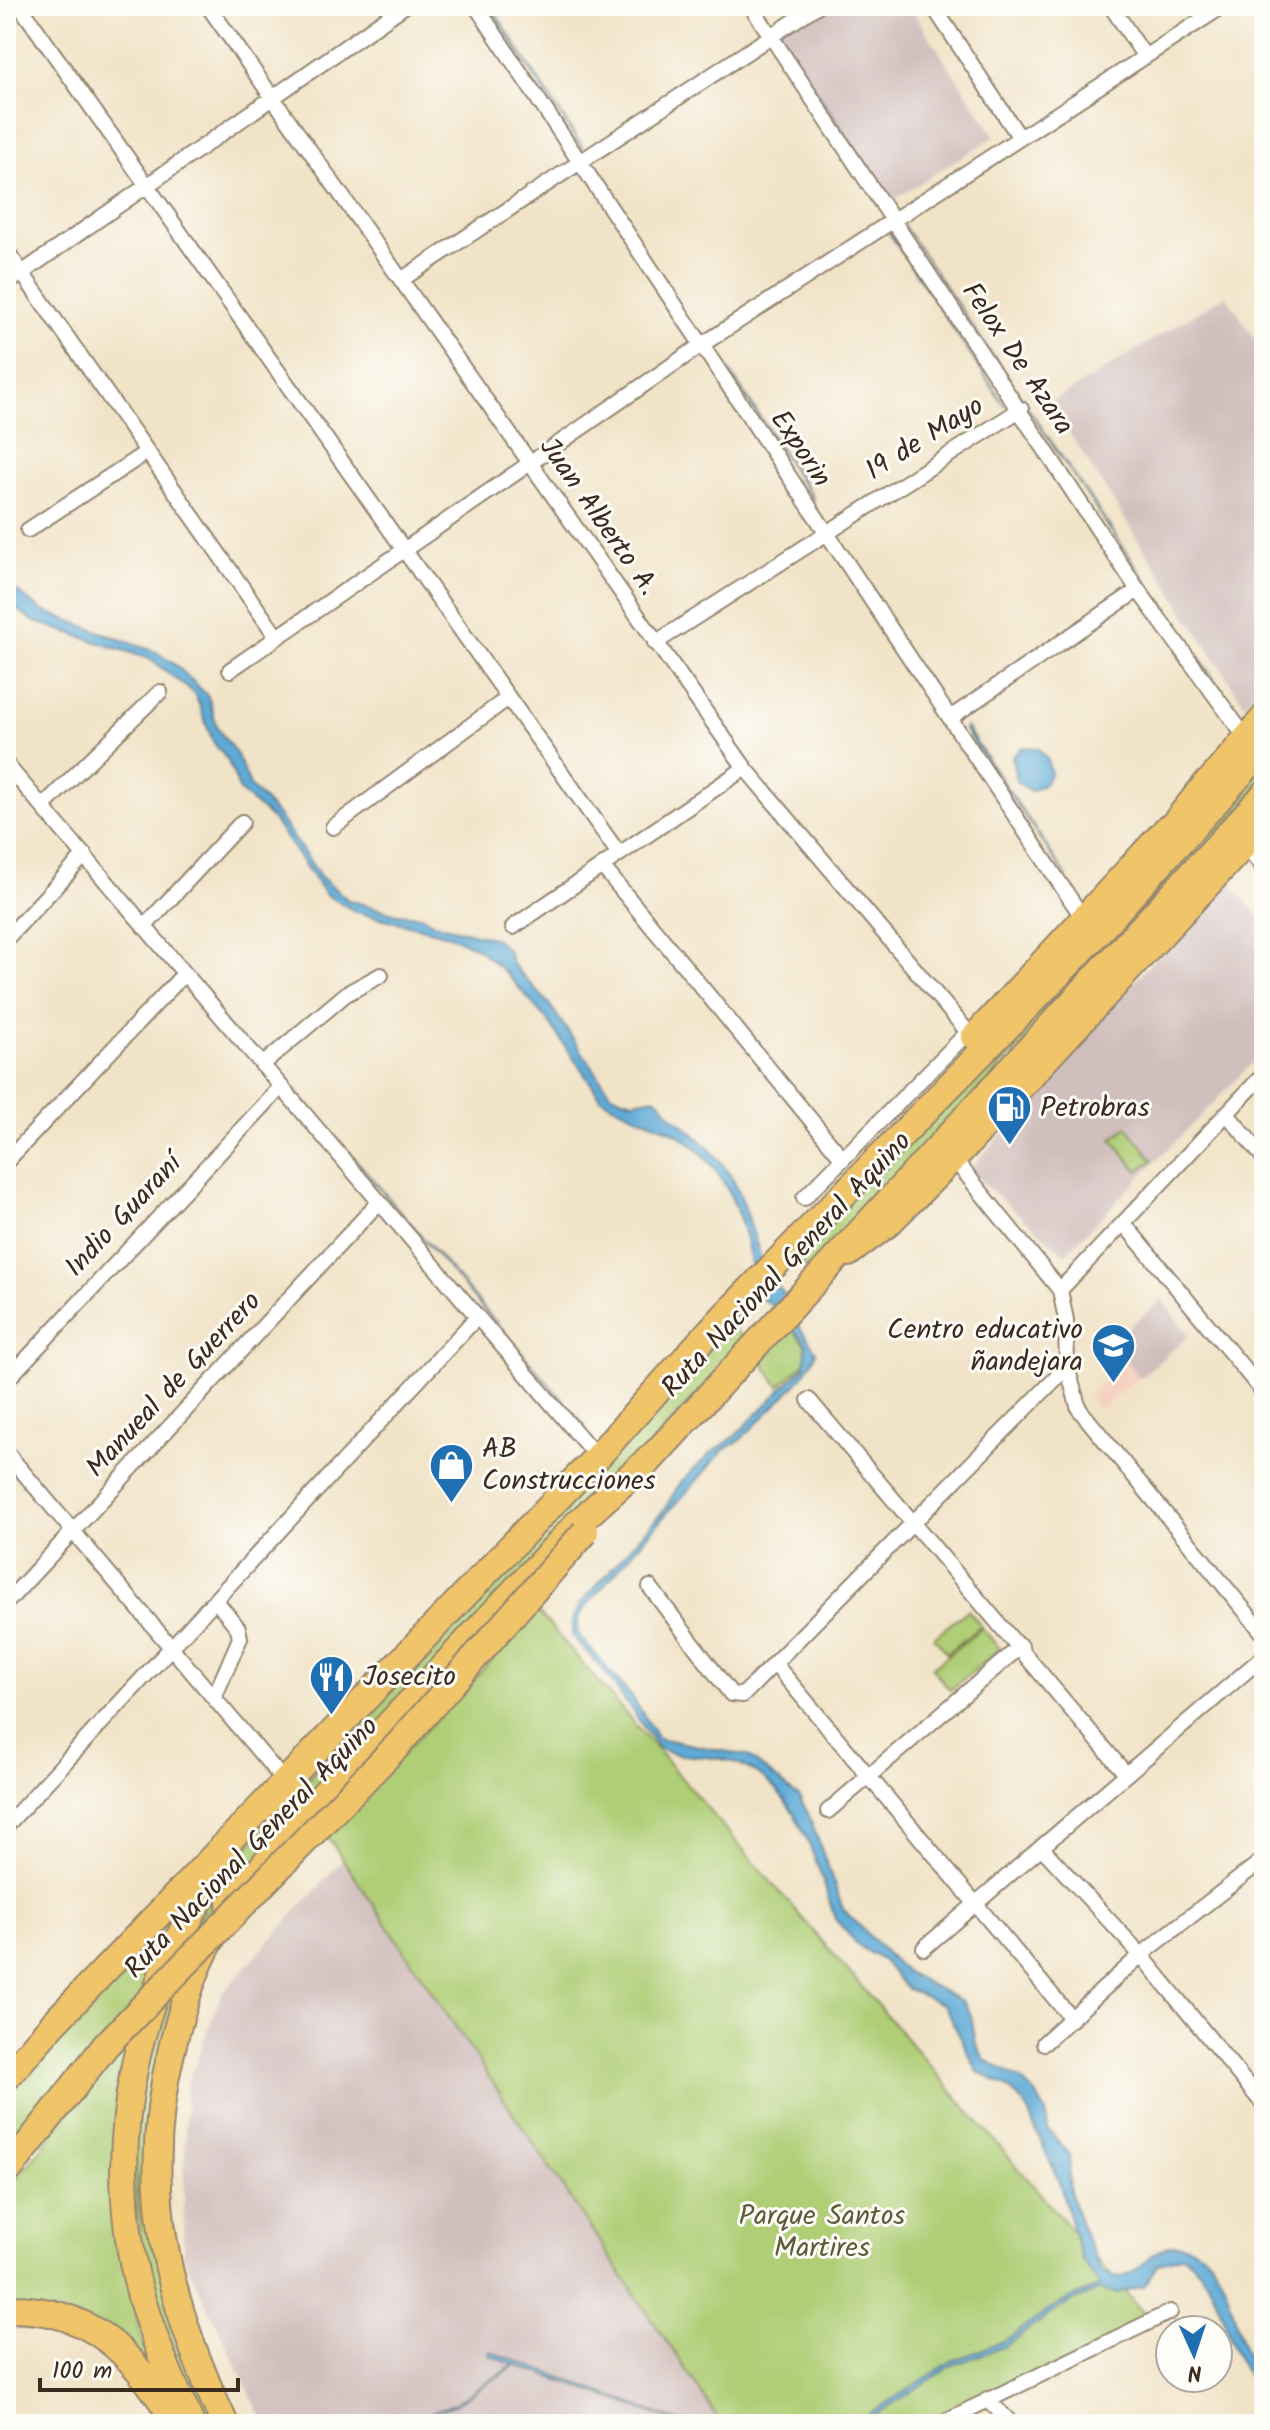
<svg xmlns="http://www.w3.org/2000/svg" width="1270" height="2430" font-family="Kalam,sans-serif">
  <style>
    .built { fill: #f5d2c3 }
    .industrial { fill: #d1bfbd }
    .green { fill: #afce76; stroke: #757c4a; stroke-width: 2 }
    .water { fill: #5eabd7; stroke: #4c6a7a; stroke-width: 2 }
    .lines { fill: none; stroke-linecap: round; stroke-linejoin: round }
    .minor-casing { stroke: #968672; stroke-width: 18 }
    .primary-casing { stroke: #968672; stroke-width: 26 }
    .motorway-casing { stroke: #968672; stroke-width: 30 }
    .minor { stroke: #fff; stroke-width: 14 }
    .primary { stroke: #f0c469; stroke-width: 22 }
    .motorway { stroke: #f0c469; stroke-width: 26 }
    .motorway-bridge-casing { stroke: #968672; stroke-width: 30; stroke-linecap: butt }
    .motorway-bridge { stroke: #f0c469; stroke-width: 26 }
    .labels { text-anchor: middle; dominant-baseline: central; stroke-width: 6; stroke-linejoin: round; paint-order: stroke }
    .street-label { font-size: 28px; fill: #3b2a1e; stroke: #fdfcf7 }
    .poi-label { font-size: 28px; fill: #3b2a1e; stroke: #fdfcf7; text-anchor: start }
    .park-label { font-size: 28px; fill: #5e5b38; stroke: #fdfcf7 }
  </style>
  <rect width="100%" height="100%" fill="#fdfcf7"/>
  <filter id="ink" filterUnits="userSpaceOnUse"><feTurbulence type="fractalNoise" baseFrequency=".0125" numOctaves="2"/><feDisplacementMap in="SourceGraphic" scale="16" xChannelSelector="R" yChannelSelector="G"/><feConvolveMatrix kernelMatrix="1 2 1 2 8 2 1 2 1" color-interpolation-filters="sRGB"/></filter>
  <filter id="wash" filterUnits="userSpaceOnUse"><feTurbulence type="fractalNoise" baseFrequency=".006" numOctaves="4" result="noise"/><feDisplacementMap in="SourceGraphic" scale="32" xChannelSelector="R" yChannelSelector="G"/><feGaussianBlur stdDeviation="1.8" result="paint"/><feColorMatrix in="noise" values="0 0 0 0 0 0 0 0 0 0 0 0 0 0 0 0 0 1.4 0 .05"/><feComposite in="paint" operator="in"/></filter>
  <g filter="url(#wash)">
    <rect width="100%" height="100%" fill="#f1e3c7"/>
    <path class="built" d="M1130,1360L1142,1374L1099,1410L1087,1397Z"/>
    <path class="industrial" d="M803,6H909L995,136L888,203L773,23Z
      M1226,295L1264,353V678L1245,705L1050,403Z
      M1226,878L1264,922V1051L1065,1254L969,1171Z
      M1162,1300L1189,1336L1140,1378L1112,1341Z
      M345,1857L736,2424H265L183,2256L186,2087L221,1995Z"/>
    <path class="green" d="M1264,760V783L812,1273L795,1256Z
      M1127,1127L1153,1160L1138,1171L1112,1139Z
      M730,1324L746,1341L175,1957L214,1891L268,1822Z
      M791,1328L805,1344L807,1361L779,1387L761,1360Z
      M968,1610L981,1626L947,1653L934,1637Z
      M538,1612L1152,2323L945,2424H722L326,1834Z
      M982,1628L1000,1649L950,1690L932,1668Z
      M190,1891L145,1991L6,2158V2086Z
      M187,1975L150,2135L218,2424H200L143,2267L133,2135L159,2005Z
      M133,2032L137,2318L143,2346L157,2377L141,2359L6,2302V2193Z"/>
    <path class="water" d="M488,6H491L583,148L582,149Z
      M779,37H780L892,203H891Z
      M903,225L1234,709L1233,710Z
      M891,232L1005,406L889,233Z
      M715,349L814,499L813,500L714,350Z
      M6,583L43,611L156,652L177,666L208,696L217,727L237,755L250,786L279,817L321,877L348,900L397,914L422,916L432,923L496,939L508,951L512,964L549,1004L611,1094L633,1101L655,1097C664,1103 668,1113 676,1119C738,1168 738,1187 761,1258L752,1270C743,1212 721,1152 663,1127C643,1118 619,1111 601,1098L548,1021L506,973L478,949L449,935L356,912L325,894L273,820L240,791L228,761L213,742L195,694L150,659L33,621L6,601Z
      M966,727L1067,877L964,729Z
      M1022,747L1038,748L1047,759L1051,774L1043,785L1031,791L1016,781L1012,757Z
      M279,1071L586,1427L585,1428Z
      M772,1280L785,1295L774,1307L758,1296Z
      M796,1322L816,1351C810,1378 761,1418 741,1439C735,1445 726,1447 721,1453C705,1470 693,1487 676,1503L587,1605L579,1616L577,1633L633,1698L658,1738L748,1756L799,1797L809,1815L843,1909L904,1971L962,2001L971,2015L976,2044L984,2059L1021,2080L1036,2094L1046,2113L1048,2130L1069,2154C1071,2166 1068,2178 1070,2190C1072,2202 1096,2268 1104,2273C1135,2293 1149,2239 1183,2245C1230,2253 1231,2321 1247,2355C1255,2371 1264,2374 1264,2392C1219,2358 1234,2293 1183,2255L1158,2264L1144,2286L1117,2293L1098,2290L1062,2306L1005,2346L953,2365L863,2423L854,2424L952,2361L1004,2341L1060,2303L1100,2286L1082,2260L1059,2182L1024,2103L1005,2085L978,2072L944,2005L907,1989L883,1961L858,1945L835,1919C817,1862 795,1779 730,1761C710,1755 675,1758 658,1748L608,1676L572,1636L573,1617L581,1603L664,1510L680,1483L710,1454L734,1437L805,1366L806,1344L792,1328Z
      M6,2326C92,2333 115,2351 159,2424L134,2385L89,2344L50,2331Z
      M490,2351L685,2424L516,2365L454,2405L429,2413L454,2404L514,2365L489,2355Z"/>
  </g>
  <g filter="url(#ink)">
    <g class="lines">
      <defs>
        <path id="minor" d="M20,6L619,854
          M208,6L745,768L972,1037
          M476,6L1083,918
          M751,6L1138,590L1246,738
          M933,6L1020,138
          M1111,6L1145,57
          M6,250L277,637
          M401,280L817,6
          M6,284L404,6
          M28,530L147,452
          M655,643L1021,409
          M230,670L700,346L1223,6
          M950,718L1138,590
          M6,764L597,1457
          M43,806L160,692
          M333,827L508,698
          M1246,846L1264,868
          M602,866L843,1159
          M144,927L242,822
          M513,927L745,768
          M6,939L85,855
          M262,1065L346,994L381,975
          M1227,1114L1264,1158
          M954,1159L1060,1290L1066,1320L1067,1367L1079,1409L1264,1634
          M6,1162L184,974
          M804,1198L968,1032
          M1125,1225L1264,1393
          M1060,1290L1264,1074
          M6,1381L281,1087
          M809,1400L1126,1774
          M6,1452L285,1782
          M650,1587L731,1694L743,1695L1067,1367
          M6,1603L379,1202
          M774,1663L1072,2019
          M214,1698L240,1638L238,1628L217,1602
          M828,1811L1021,1646
          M6,1826L477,1317
          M1042,1848L1141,1955L1264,2105
          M924,1948L1264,1656
          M1044,2043L1141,1955L1264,1859
          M987,2399L1012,2424
          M939,2424L1170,2312"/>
        <path id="primary" d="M1195,796L1264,715
          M972,1037L1166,827
          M849,1255L889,1225L969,1145L1264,826"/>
        <path id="motorway" d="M1158,844L1206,784
          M645,1465L1264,795
          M230,1906L308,1811L578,1523L657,1452
          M211,1940C192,1974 181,2011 172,2048C138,2186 166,2299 225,2424
          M6,2078L54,2023L597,1457L710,1331L1078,954L1264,748
          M6,2309C90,2307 131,2352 173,2418
          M191,2424C172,2381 153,2339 140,2293C102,2147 134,1990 221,1868"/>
      </defs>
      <use href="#minor" class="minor-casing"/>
      <use href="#primary" class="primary-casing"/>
      <use href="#motorway" class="motorway-casing"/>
      <use href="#minor" class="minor"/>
      <use href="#primary" class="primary"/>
      <use href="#motorway" class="motorway"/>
      <defs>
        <path id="motorway-bridge" d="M6,2173L106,2045L397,1746L585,1532"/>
      </defs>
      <use href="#motorway-bridge" class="motorway-bridge-casing"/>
      <use href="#motorway-bridge" class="motorway-bridge"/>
    </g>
  </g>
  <defs>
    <symbol id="fuel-pin" viewBox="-11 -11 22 30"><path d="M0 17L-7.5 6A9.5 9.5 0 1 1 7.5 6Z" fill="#1f6fb2" stroke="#fdfcf7"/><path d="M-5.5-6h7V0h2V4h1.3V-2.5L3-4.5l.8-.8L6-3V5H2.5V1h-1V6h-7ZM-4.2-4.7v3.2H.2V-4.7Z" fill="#fff"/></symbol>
    <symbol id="school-pin" viewBox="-11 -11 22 30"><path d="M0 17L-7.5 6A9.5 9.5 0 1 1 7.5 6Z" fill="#1f6fb2" stroke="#fdfcf7"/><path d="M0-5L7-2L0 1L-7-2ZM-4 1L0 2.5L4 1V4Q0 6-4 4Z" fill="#fff"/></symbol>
    <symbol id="shop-pin" viewBox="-11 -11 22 30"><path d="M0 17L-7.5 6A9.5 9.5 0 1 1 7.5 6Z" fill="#1f6fb2" stroke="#fdfcf7"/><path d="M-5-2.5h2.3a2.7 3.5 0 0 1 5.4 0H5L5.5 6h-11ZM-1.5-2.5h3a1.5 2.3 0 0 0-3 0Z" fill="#fff"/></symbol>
    <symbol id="restaurant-pin" viewBox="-11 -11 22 30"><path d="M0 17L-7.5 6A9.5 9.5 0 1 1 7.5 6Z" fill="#1f6fb2" stroke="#fdfcf7"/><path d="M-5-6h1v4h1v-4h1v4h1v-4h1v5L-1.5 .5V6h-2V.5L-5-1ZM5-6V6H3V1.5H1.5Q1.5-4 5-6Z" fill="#fff"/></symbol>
  </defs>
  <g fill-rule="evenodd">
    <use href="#fuel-pin" x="984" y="1082" width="51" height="69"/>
    <use href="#school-pin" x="1088" y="1320" width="51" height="69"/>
    <use href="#shop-pin" x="426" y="1440" width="51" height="69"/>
    <use href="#restaurant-pin" x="306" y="1652" width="51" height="69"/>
  </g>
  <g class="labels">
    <g class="street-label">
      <text transform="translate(1017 359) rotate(56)">Felox De Azara</text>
      <text transform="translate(925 439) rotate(-32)">19 de Mayo</text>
      <text transform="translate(800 449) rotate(56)">Exporin</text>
      <text transform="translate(598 517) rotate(55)">Juan Alberto A.</text>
      <text transform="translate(124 1216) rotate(-47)">Indio Guaraní</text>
      <text transform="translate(787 1265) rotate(-47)">Ruta Nacional General Aquino</text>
      <text transform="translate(174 1385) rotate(-47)">Manueal de Guerrero</text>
      <text transform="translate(252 1848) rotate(-46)">Ruta Nacional General Aquino</text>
    </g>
    <g class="poi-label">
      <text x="1040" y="1108">Petrobras</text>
      <text x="1083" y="1330" text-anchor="end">Centro educativo<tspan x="1083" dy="32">ñandejara</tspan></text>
      <text x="482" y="1449">AB<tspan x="482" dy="32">Construcciones</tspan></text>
      <text x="363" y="1677">Josecito</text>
    </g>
    <g class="park-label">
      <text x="822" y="2216">Parque Santos<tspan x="822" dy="32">Martires</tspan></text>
    </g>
  </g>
  <rect width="1270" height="2430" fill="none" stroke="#fdfcf7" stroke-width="32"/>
  <g transform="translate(1194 2354) rotate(177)"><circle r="38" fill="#fdfcf7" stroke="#afa8a0" stroke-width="2"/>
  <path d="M0-6L14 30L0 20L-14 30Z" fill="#1f6fb2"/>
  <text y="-12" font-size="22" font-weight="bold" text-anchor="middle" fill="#3b2a1e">N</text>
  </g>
  <path d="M40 2378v12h198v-12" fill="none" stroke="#3b2a1e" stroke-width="4"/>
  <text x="52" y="2378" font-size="24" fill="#3b2a1e" stroke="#fdfcf7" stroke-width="6" paint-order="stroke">100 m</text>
</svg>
